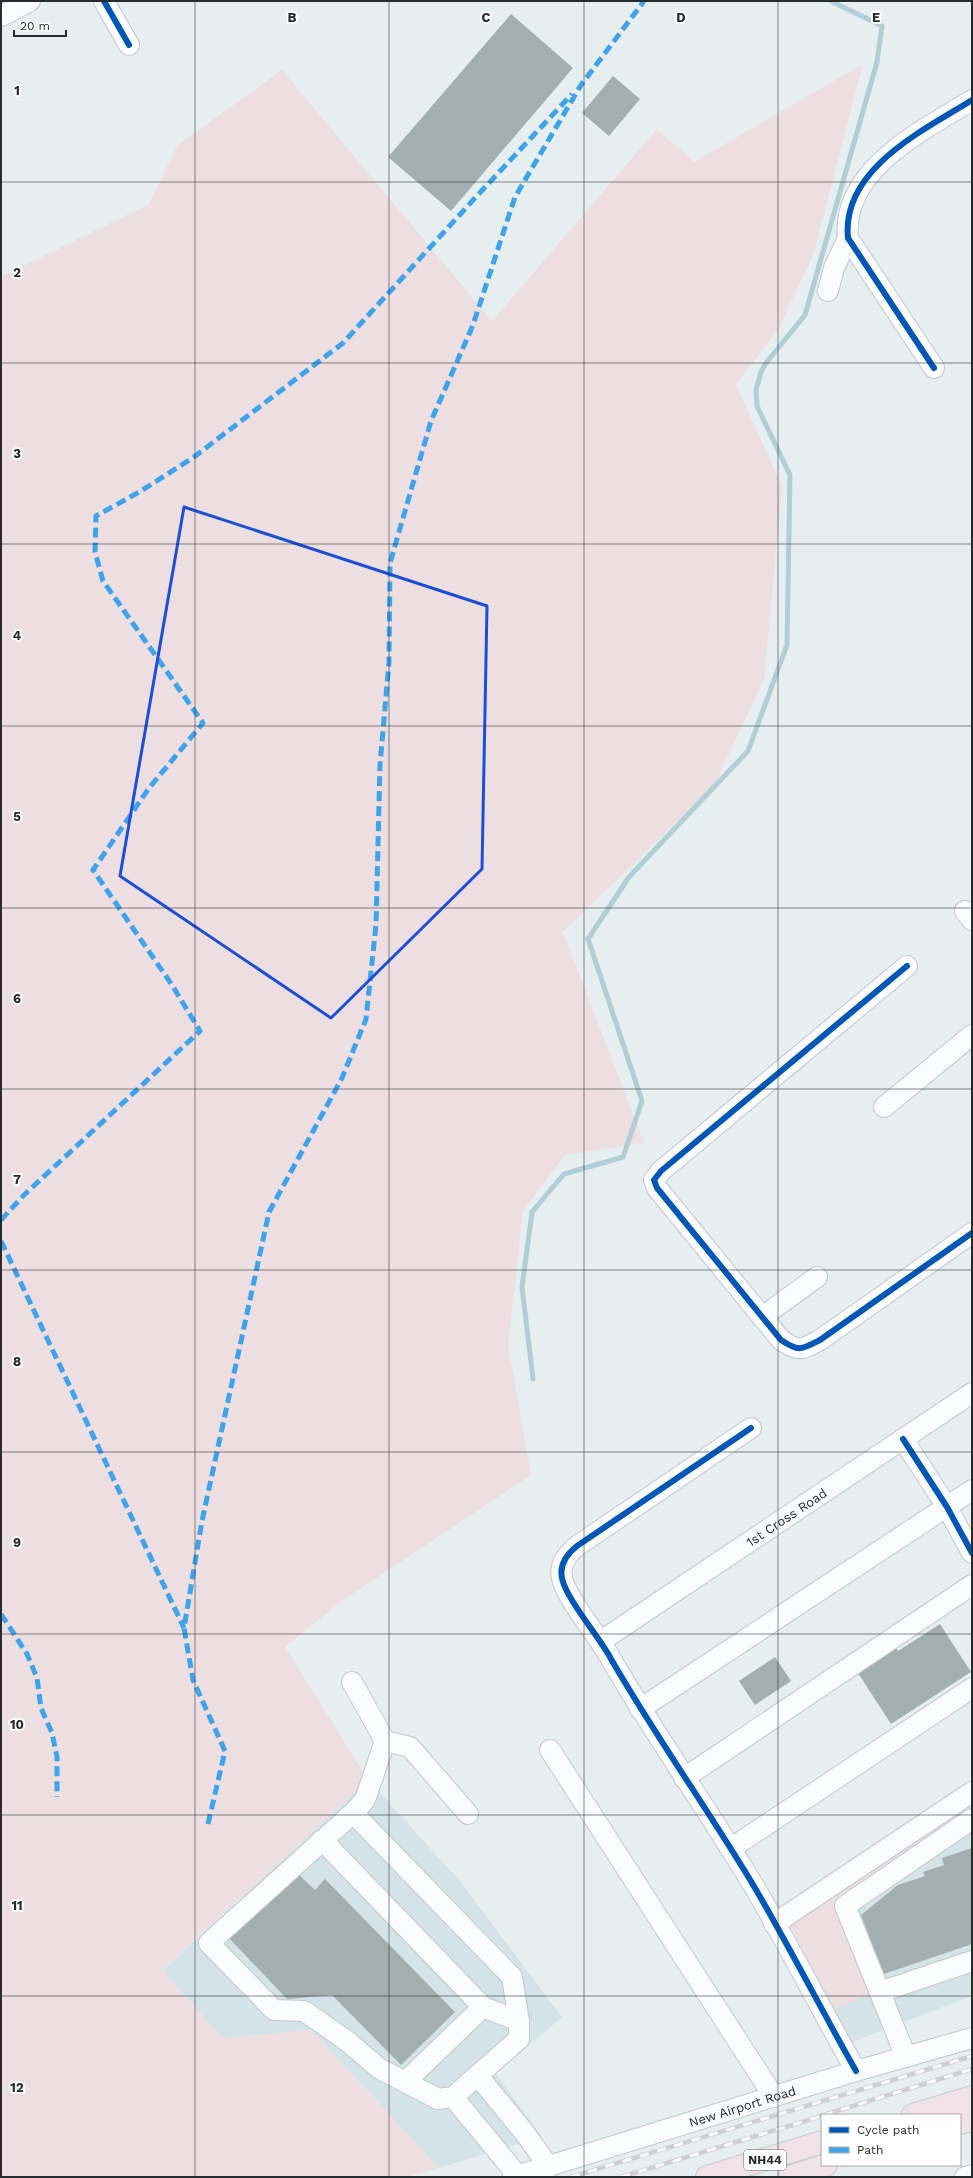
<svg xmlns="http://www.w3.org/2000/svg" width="973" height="2178" viewBox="0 0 973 2178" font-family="'Work Sans',sans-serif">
<rect width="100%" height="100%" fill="#e6eef0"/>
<!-- built -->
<path fill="#d4e3e7" d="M 368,1780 L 460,1881 L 562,2017 L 496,2074 L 542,2137 L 439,2168 L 311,2030 L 223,2038 L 162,1971 Z
M 972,1799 L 972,1996 L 852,2042 L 788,1921 Z"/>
<!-- green -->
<path fill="#eddee1" d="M 863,64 L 813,255 L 778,330 L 736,384 L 782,487 L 764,679 L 714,786 L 563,932 L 644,1143 L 565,1155 L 523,1211 L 508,1346 L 531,1475 L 343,1600 L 285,1647 L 368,1780 L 162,1970 L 223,2038 L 311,2030 L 439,2168 L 407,2177 L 1,2177 L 1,277 L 149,204 L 177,146 L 282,70 L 492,321 L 657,129 L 694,162 Z
M 972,1799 L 972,1808 L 836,1902 L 873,1993 L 835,2009 L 788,1921 Z"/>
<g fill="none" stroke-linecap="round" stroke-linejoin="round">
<!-- stream -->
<path stroke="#b1cdd5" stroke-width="5" d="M 533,1379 L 522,1287 L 532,1212 L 564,1174 L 623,1157 L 642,1101 L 588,939 L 629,877 L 748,751 L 787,645 L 790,475 L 757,406 L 756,390 L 761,372 L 766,363 L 805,315 L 877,62 L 882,26 L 831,1"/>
</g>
<!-- building -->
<path fill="#a3aeb0" d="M 511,14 L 573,68 L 451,211 L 388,157 Z
M 613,76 L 640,99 L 609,136 L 582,113 Z
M 940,1624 L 971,1672 L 891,1724 L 858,1673 L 896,1648 L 898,1651 Z
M 775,1657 L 791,1681 L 755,1705 L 739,1681 Z
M 972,1848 L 972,1944 L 884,1974 L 861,1915 L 898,1885 L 925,1876 L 923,1872 L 944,1865 L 942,1858 Z
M 296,1872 L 315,1890 L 325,1879 L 455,2012 L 401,2065 L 332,1995 L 287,1999 L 229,1938 Z"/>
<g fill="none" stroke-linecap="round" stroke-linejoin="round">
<!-- minor casing -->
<g stroke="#c2c8ca" stroke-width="22">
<g id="minor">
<path d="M 104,1 L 129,45"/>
<path d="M 1,16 L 30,1"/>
<path d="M 828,291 L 834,268 L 848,238"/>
<path d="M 934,368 L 848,238 C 841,169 924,130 972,100"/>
<path d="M 965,911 L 972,920"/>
<path d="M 907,966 L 661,1171 L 654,1180 L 657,1188 L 781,1340 C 799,1352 801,1350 820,1340 L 972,1233"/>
<path d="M 884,1107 L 972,1035"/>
<path d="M 762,1317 L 817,1277"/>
<path d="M 751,1428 L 577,1546 C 567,1554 559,1564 562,1578 C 565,1597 600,1638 611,1659 C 656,1737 709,1811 755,1888 C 790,1948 822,2011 856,2071"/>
<path d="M 903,1439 L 947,1507 L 972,1553"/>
<path id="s1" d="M 601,1641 L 972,1393"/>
<path d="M 352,1682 L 385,1741 L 365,1800 L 353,1813 L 209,1943 L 274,2010 L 304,2011 L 347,2041 L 380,2069 L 438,2099 L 453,2097 L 519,2039 L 519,2021 L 512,1977 L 353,1813"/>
<path d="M 640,1709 L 972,1490"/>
<path d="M 385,1741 L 410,1747 L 468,1814"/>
<path d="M 550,1750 L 774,2097"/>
<path d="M 684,1778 L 972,1585"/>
<path d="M 322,1840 L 483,2007 L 519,2021"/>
<path d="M 730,1849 L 972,1688"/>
<path d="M 774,1924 L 972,1792"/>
<path d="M 880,1992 L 972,1961"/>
<path d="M 906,2057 L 845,1906 L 972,1819"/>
<path d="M 478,2076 L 524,2132 L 549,2167"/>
<path d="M 405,2082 L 483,2007"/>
<path d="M 453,2097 L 518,2176"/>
<path id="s2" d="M 513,2177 L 856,2071 L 972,2038"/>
<path d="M 965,2177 L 972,2175"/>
</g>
</g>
<!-- highway casing -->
<g stroke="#c7cacb" stroke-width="24">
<path id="highway" d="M 913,2115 L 972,2097
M 960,2123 L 972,2120
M 707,2177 L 822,2142
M 790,2177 L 826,2165"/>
</g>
<!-- minor -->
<use href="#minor" stroke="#fbfcfd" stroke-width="20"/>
<!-- highway -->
<use href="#highway" stroke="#efe3e7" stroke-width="22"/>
<!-- rail casing -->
<g stroke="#cdcfd1" stroke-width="4.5">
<path id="rail" d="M 824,2115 L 972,2069
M 571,2177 L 972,2056
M 621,2177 L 822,2116"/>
</g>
<!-- rail -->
<use href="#rail" stroke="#fff" stroke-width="3" stroke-dasharray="9" stroke-linecap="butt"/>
<!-- quiet -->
<path stroke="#3ea3eb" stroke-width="5" stroke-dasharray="10 5" stroke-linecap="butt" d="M 1,1220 L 24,1195 L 200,1031 L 172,985 L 93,870 L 149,788 L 203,723 L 103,581 L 95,552 L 96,516 L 141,491 L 194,457 L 343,343 L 475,198 L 572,94
M 1,1241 L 184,1628
M 1,1614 L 27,1654 L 37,1678 L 41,1708 L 52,1733 L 57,1757 L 57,1797
M 208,1824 L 225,1751 L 193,1680 L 184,1628 L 202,1521 L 269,1212 L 342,1078 L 366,1019 L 376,925 L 380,765 L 389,662 L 390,563 L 431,421 L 473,325 L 515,197 L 581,85 L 644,1"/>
<!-- cycleway casing -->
<g stroke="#fff" stroke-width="8">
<path id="cycleway" d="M 104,1 L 129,45
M 934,368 L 848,238 C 841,169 924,130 972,100
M 907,966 L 661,1171 L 654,1180 L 657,1188 L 781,1340 C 799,1352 801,1350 820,1340 L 972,1233
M 751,1428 L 577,1546 C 567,1554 559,1564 562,1578 C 565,1597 600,1638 611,1659 C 656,1737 709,1811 755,1888 C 790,1948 822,2011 856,2071
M 903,1439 L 947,1507 L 972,1553"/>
</g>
<!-- cycleway -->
<use href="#cycleway" stroke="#0057b8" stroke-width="6"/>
</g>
<!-- marked area -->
<path fill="none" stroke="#1d4ed8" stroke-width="3" stroke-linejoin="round" d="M 184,507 L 487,606 L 482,869 L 331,1018 L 120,876 Z"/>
<!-- grid -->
<path fill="none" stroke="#262b2c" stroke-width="1" stroke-opacity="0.55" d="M 195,1 L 195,2177M 389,1 L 389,2177M 584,1 L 584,2177M 778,1 L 778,2177M 1,182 L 972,182M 1,363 L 972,363M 1,544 L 972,544M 1,726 L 972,726M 1,908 L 972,908M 1,1089 L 972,1089M 1,1270 L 972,1270M 1,1452 L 972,1452M 1,1634 L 972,1634M 1,1815 L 972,1815M 1,1996 L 972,1996"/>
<g text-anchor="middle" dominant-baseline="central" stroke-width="4" stroke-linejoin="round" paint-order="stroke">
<!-- shield labels -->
<rect fill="#fff" stroke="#676b6b" stroke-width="1" x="744" y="2150" width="42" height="20" rx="3"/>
<g font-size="12" font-weight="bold" fill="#262b2c">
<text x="765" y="2160">NH44</text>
</g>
<!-- street labels -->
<g font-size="13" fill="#262b2c" stroke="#fff">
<text stroke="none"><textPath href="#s1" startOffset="223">1st Cross Road</textPath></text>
<text stroke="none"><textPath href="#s2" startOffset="240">New Airport Road</textPath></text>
</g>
</g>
<g font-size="13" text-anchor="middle" font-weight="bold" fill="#262b2c" stroke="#fff" stroke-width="4" stroke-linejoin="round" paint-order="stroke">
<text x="292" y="22">B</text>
<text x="486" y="22">C</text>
<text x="681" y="22">D</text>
<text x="876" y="22">E</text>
<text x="17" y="95">1</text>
<text x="17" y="277">2</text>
<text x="17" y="458">3</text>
<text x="17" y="640">4</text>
<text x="17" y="821">5</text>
<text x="17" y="1003">6</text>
<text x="17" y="1184">7</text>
<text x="17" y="1366">8</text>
<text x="17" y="1547">9</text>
<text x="17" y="1729">10</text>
<text x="17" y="1910">11</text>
<text x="17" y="2092">12</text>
</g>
<!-- border -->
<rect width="973" height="2178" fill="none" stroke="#262b2c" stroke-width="4"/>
<!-- legend -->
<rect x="821" y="2114" width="140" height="52" fill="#ffffff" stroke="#a8aaab"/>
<rect x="829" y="2127" width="20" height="6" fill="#0057b8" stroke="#a8aaab"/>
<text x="857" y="2134" font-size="12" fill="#262b2c">Cycle path</text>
<rect x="829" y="2147" width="20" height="6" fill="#3ea3eb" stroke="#a8aaab"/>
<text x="857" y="2154" font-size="12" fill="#262b2c">Path</text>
<!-- scale -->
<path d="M14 30v6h52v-6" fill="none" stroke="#262b2c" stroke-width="2"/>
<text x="20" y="30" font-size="12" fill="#262b2c" stroke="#ffffff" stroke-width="3" paint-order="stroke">20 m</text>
</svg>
